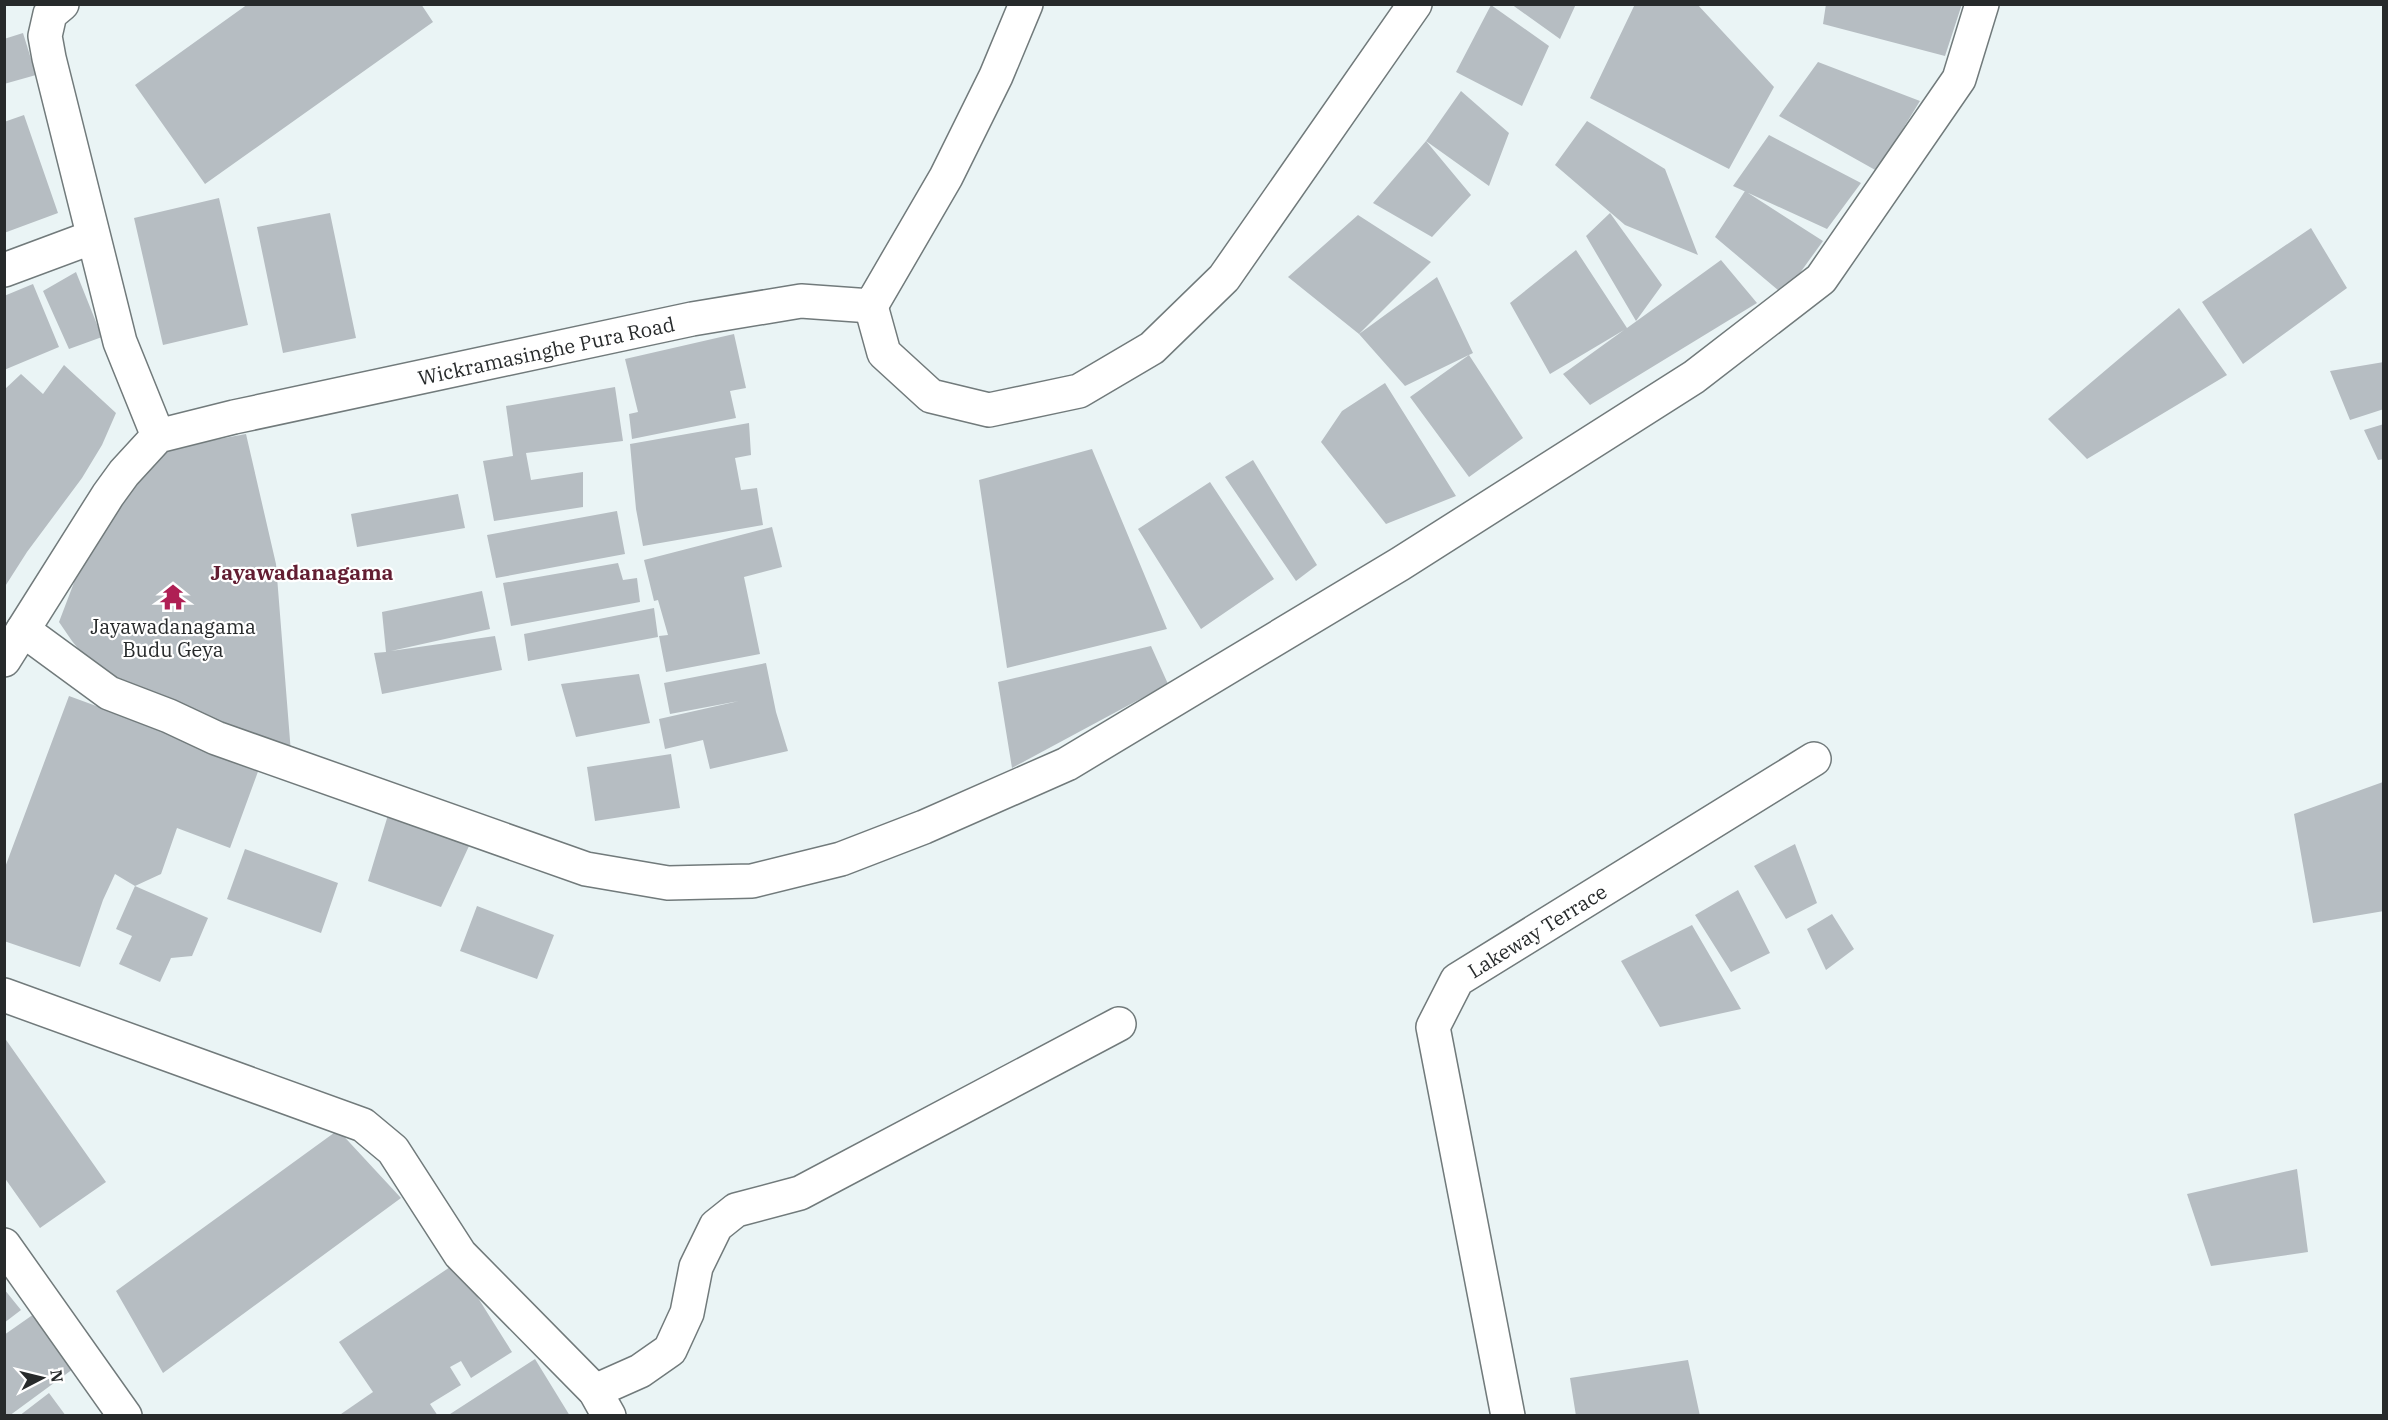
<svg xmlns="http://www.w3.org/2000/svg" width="2388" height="1420" viewBox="0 0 2388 1420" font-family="'IBM Plex Serif',serif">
<rect width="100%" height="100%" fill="#eaf4f5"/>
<!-- building -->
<path fill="#b6bdc2" d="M 248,4 L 421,4 L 433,22 L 205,184 L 135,85 Z
M 1511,4 L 1576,4 L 1560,39 Z
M 1635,4 L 1697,4 L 1774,87 L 1729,169 L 1590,98 Z
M 1826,4 L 1962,4 L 1945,56 L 1823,24 Z
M 1491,5 L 1549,46 L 1522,106 L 1456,72 Z
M 23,33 L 36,75 L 4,84 L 4,39 Z
M 1818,62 L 1920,101 L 1877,171 L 1779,116 Z
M 1461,91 L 1509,133 L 1489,186 L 1426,141 L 1471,195 L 1432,237 L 1373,203 L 1426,141 Z
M 24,115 L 58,213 L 4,233 L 4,122 Z
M 1587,121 L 1665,169 L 1698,255 L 1625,225 L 1555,165 Z
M 1769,135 L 1861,183 L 1827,229 L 1733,186 Z
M 1745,191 L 1823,241 L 1784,295 L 1715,237 Z
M 219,198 L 248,325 L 163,345 L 134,218 Z
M 330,213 L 356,338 L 283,353 L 257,227 Z
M 1610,213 L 1662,285 L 1636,321 L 1586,236 Z
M 1358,215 L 1431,262 L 1359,334 L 1288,277 Z
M 2311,228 L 2347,288 L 2243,364 L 2202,302 Z
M 1576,250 L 1627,328 L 1721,260 L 1757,303 L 1590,405 L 1563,374 L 1624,330 L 1550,374 L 1510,303 Z
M 76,272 L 102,337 L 69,349 L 43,291 Z
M 1437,277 L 1473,353 L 1405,386 L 1359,334 Z
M 33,284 L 59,347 L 4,370 L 4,296 Z
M 2179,308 L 2227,375 L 2087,459 L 2048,419 Z
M 734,334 L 746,388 L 730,391 L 736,418 L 632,439 L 629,414 L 638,412 L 625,359 Z
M 1469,355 L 1523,438 L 1469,477 L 1410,397 Z
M 2384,362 L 2384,409 L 2350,420 L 2330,371 Z
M 64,365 L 116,413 L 102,445 L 82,478 L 27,552 L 4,588 L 4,390 L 21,374 L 43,394 Z
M 1385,383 L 1456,496 L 1386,524 L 1321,442 L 1342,411 Z
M 615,387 L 623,441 L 526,453 L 531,480 L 583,472 L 583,507 L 494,521 L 483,461 L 513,456 L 506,406 Z
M 749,423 L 751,455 L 735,458 L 741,490 L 757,488 L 763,525 L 643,546 L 636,509 L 630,444 Z
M 2384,424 L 2384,459 L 2378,460 L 2364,430 Z
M 246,434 L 276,564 L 291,753 L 125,689 L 93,667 L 72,641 L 59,622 L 78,572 L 137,478 L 166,449 Z
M 1092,449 L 1167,629 L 1007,668 L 979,480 Z
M 1253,460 L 1317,565 L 1296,581 L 1225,477 Z
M 1210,482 L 1274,579 L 1201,629 L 1138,529 Z
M 458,494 L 465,528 L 357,547 L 351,514 Z
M 617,511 L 625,554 L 496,578 L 487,535 Z
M 772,527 L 782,567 L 744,577 L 760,654 L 666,672 L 659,636 L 668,635 L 658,600 L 654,601 L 644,560 Z
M 618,563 L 623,580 L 637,578 L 640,602 L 511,626 L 503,583 Z
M 482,591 L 490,629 L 391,651 L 495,636 L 502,670 L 382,694 L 374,653 L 386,652 L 382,612 Z
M 654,608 L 658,637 L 528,661 L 524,634 Z
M 1151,646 L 1168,684 L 1012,768 L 998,682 Z
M 766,663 L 776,712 L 788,751 L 710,769 L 703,740 L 665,749 L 659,719 L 739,701 L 670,714 L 664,683 Z
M 639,674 L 650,723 L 576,737 L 561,684 Z
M 69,696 L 260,766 L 230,848 L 177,828 L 161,874 L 135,886 L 115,874 L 103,900 L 80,967 L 4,941 L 4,870 Z
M 671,754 L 680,808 L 595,821 L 587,767 Z
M 2383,782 L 2384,911 L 2313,923 L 2294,814 Z
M 388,815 L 469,846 L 441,907 L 368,881 Z
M 1795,844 L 1817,903 L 1786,919 L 1754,866 Z
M 245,849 L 338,883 L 321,933 L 227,899 Z
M 135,886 L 208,918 L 192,956 L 171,958 L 160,982 L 119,964 L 132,936 L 116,929 Z
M 1738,890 L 1770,953 L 1731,972 L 1695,915 Z
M 477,906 L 554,935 L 537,979 L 460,951 Z
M 1832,914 L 1854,949 L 1826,970 L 1807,929 Z
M 1692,925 L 1741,1009 L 1660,1027 L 1621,961 Z
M 4,1037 L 106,1182 L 40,1228 L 4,1177 Z
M 338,1130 L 401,1198 L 163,1373 L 116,1291 Z
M 2297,1169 L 2308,1252 L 2211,1266 L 2187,1194 Z
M 456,1263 L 512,1352 L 471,1378 L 461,1361 L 450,1367 L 461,1385 L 430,1404 L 438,1416 L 342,1416 L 341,1414 L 373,1392 L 339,1342 Z
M 4,1289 L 21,1310 L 4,1323 Z
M 34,1314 L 73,1369 L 9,1416 L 4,1416 L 4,1335 Z
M 535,1359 L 570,1416 L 447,1416 Z
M 1688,1360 L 1700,1416 L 1576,1416 L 1570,1378 Z
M 49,1393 L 66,1416 L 19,1416 Z"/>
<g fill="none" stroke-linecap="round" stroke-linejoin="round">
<!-- minor casing -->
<g stroke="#717a7b" stroke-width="36">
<g id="minor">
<path d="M 62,4 L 50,14 L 45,36 L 49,58 L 120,342 L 158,436"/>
<path d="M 4,270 L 93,237"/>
<path d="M 871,306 L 884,353 L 931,396 L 989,410 L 1079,391 L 1152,348 L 1224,278 L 1415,4"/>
<path d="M 23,630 L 109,693 L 169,716 L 216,738 L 586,869 L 668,883 L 752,881 L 841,859 L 924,827 L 1067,764 L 1400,564 L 1694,377 L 1821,279 L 1959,79 L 1982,4"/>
<path d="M 4,995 L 363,1125 L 393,1150 L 460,1254 L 595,1391 L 609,1416"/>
<path d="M 4,1245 L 125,1416"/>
<path d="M 595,1391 L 640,1371 L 670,1350 L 687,1313 L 696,1267 L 716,1226 L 736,1210 L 800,1193 L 1119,1024"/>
<path id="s1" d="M 1508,1416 L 1433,1027 L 1457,980 L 1814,759"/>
</g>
</g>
<!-- tertiary casing -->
<g stroke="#717a7b" stroke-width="36">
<g id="tertiary">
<path id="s2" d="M 4,660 L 108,495 L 124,473 L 158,436 L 234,417 L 692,319 L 801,301 L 871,306 L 946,177 L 996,76 L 1026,4"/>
</g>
</g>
<!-- minor -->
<use href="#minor" stroke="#fff" stroke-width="33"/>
<!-- tertiary -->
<use href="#tertiary" stroke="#fff" stroke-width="33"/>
</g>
<!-- icons -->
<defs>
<g id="temple-bare" transform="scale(2.07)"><path d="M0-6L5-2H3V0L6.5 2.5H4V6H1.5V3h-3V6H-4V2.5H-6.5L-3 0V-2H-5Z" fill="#af1f54" stroke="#fff" stroke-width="2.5" paint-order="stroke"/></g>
</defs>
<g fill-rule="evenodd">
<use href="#temple-bare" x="173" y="597"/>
</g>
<g text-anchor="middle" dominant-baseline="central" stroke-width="4.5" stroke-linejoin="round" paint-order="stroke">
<!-- street labels -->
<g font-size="20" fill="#272a2b" stroke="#fff">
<text stroke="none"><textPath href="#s2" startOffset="670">Wickramasinghe Pura Road</textPath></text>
<text stroke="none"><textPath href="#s1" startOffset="543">Lakeway Terrace</textPath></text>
</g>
<!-- poi labels -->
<g font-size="20" fill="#272a2b" stroke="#fff">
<text x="173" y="626">Jayawadanagama<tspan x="173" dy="23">Budu Geya</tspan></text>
</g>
<!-- neighbourhood labels -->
<g font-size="21" font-weight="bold" fill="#621d32" stroke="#fff">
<text x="302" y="572">Jayawadanagama</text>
</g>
</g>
<!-- border -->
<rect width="2388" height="1420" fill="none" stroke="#272a2b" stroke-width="12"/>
<!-- north arrow -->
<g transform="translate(42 1378) rotate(83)" stroke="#ffffff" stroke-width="4.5" paint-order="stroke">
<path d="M0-4.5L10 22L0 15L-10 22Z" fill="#272a2b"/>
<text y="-9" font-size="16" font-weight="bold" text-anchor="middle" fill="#272a2b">N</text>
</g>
</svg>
